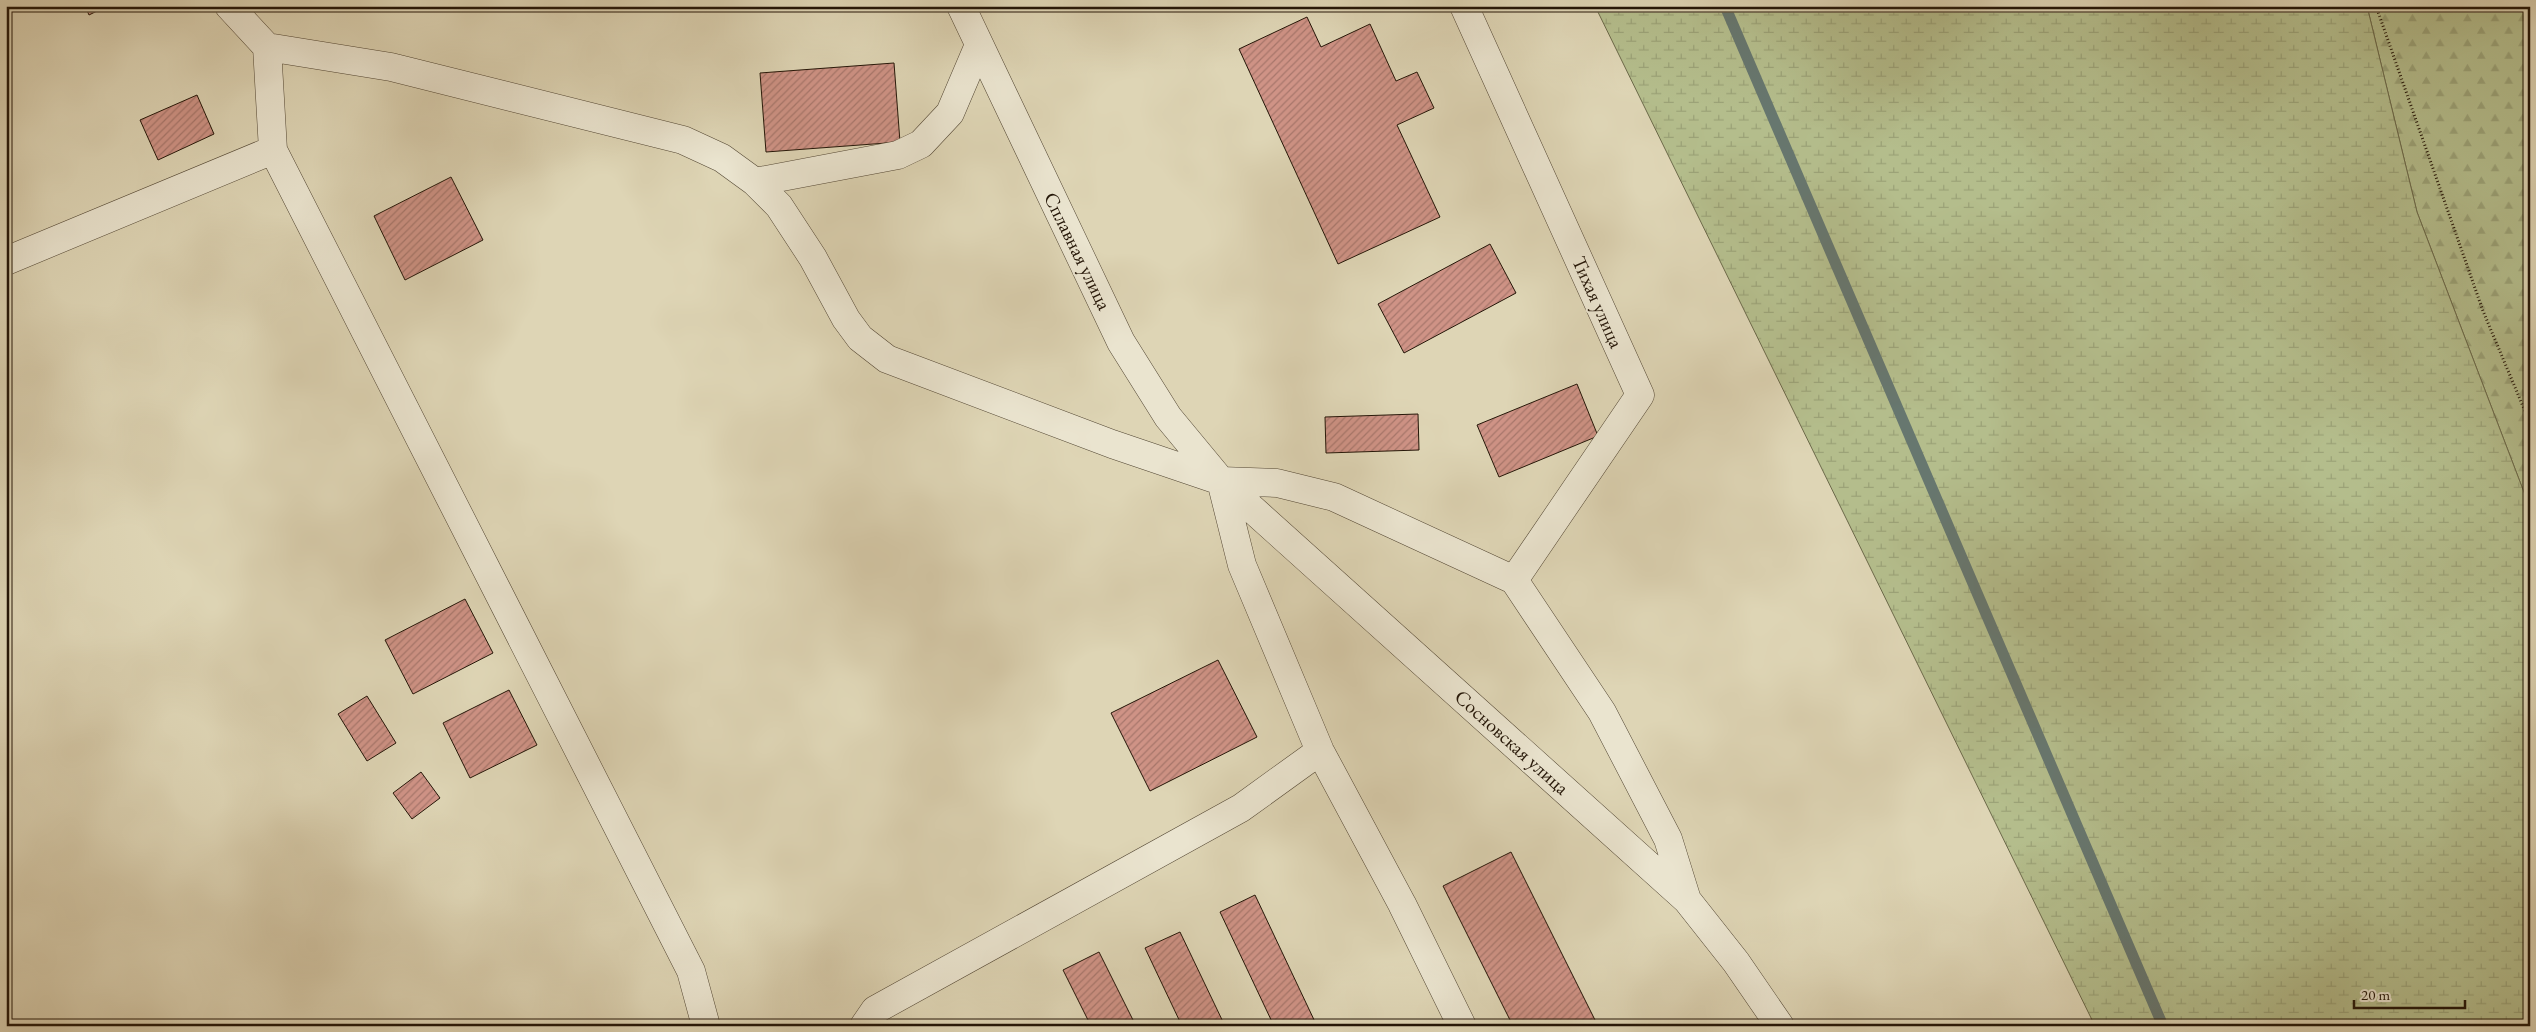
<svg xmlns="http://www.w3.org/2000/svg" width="2536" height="1032" viewBox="0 0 2536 1032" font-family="'EB Garamond',serif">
<defs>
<pattern id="forest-firs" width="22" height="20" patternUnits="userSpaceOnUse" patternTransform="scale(1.25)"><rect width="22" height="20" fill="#b4bd8c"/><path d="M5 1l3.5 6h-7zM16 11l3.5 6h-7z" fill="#9ba277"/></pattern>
<pattern id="wetland-marsh" width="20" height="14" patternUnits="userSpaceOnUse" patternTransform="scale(1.25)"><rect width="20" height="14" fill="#b4bd8c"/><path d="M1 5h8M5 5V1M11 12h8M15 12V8" fill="none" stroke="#9ba277"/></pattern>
<pattern id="building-hatch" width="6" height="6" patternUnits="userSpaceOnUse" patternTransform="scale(1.25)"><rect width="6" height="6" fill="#cf9386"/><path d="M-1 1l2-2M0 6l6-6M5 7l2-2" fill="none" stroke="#a8776c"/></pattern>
</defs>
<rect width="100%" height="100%" fill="#ded5b5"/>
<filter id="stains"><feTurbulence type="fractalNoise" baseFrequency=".004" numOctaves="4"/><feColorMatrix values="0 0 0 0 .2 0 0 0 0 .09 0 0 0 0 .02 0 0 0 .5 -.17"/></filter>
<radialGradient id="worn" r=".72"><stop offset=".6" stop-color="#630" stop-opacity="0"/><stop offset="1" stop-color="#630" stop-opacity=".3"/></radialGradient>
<!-- forest -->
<path fill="url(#forest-firs)" stroke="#6c6a4a" d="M 2367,6 L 2530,6 L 2530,508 L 2417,212 Z"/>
<!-- wetland -->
<path fill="url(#wetland-marsh)" stroke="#6c6a4a" d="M 1595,6 L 2367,6 L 2417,212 L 2530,508 L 2530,1026 L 2095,1026 Z"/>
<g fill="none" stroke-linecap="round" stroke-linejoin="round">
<!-- stream -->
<path stroke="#67776f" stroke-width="11" d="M 1725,6 L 2163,1026"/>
</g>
<!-- building -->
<path fill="url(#building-hatch)" stroke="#241608" d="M 85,6 L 107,6 L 89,15 Z
M 1307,17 L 1321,47 L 1370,24 L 1396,81 L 1417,72 L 1434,108 L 1397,125 L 1440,217 L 1338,264 L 1239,49 Z
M 894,63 L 900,142 L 766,152 L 760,73 Z
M 197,95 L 214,134 L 158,160 L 140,120 Z
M 451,177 L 483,240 L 405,280 L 374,216 Z
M 1490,244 L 1516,293 L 1404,353 L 1378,304 Z
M 1577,384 L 1598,436 L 1499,477 L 1477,425 Z
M 1418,414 L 1419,450 L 1326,453 L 1325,417 Z
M 465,599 L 493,653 L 413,694 L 385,640 Z
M 1218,660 L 1257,737 L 1150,791 L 1111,713 Z
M 509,690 L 537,745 L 470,778 L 443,723 Z
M 367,696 L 396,743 L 367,761 L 338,714 Z
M 421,772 L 440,798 L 412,819 L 393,793 Z
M 1511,852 L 1598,1026 L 1513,1026 L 1443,886 Z
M 1255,895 L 1316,1024 L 1313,1026 L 1274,1026 L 1220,912 Z
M 1180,932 L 1225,1026 L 1182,1026 L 1145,948 Z
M 1099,952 L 1136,1026 L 1091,1026 L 1063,970 Z"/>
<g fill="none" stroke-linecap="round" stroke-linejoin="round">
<!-- minor casing -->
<g stroke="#524633" stroke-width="29">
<path id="minor" d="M 229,6 L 267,47
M 961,6 L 1121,342 L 1168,417 L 1221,481 L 1687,900 L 1736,962 L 1780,1026
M 1464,6 L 1640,395 L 1514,580
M 267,47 L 391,67 L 683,140 L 722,158 L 755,182 L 779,206 L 813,258 L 846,319 L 860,338 L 887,359 L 1112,444 L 1221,481 L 1277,483 L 1334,497 L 1514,580 L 1602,712 L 1668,839 L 1687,900
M 267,47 L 273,150 L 691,971 L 706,1026
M 755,182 L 898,155 L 921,144 L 950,113 L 979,45
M 6,261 L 273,150
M 1221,481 L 1242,565 L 1320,751 L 1402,904 L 1462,1026
M 864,1026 L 875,1010 L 1241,808 L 1320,751"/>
</g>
<!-- path -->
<path stroke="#241608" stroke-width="3" stroke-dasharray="1 2.5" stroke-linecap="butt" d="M 2376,6 L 2483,311 L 2530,423"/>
<!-- minor -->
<use href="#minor" stroke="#eae4cf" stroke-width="28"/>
</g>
<g text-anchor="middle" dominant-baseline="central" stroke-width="4" stroke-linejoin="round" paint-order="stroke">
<!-- street labels -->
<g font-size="20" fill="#241608" stroke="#eae4cf">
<text transform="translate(1078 251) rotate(64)">Сплавная улица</text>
<text transform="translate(1598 302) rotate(66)">Тихая улица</text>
<text transform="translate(1512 742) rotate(42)">Сосновская улица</text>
</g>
</g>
<!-- margin -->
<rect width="2536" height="1032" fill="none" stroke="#ded5b5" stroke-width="25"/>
<rect x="8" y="8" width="2521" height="1017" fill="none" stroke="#241608" stroke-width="2.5"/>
<rect x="12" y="12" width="2511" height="1007" fill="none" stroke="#241608"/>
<!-- scale -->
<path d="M2354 1000v8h111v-8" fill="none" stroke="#241608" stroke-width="2.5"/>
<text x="2361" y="1000" font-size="15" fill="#241608" stroke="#eae4cf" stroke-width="4" paint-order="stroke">20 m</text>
<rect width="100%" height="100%" filter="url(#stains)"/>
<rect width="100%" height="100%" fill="url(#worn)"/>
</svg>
